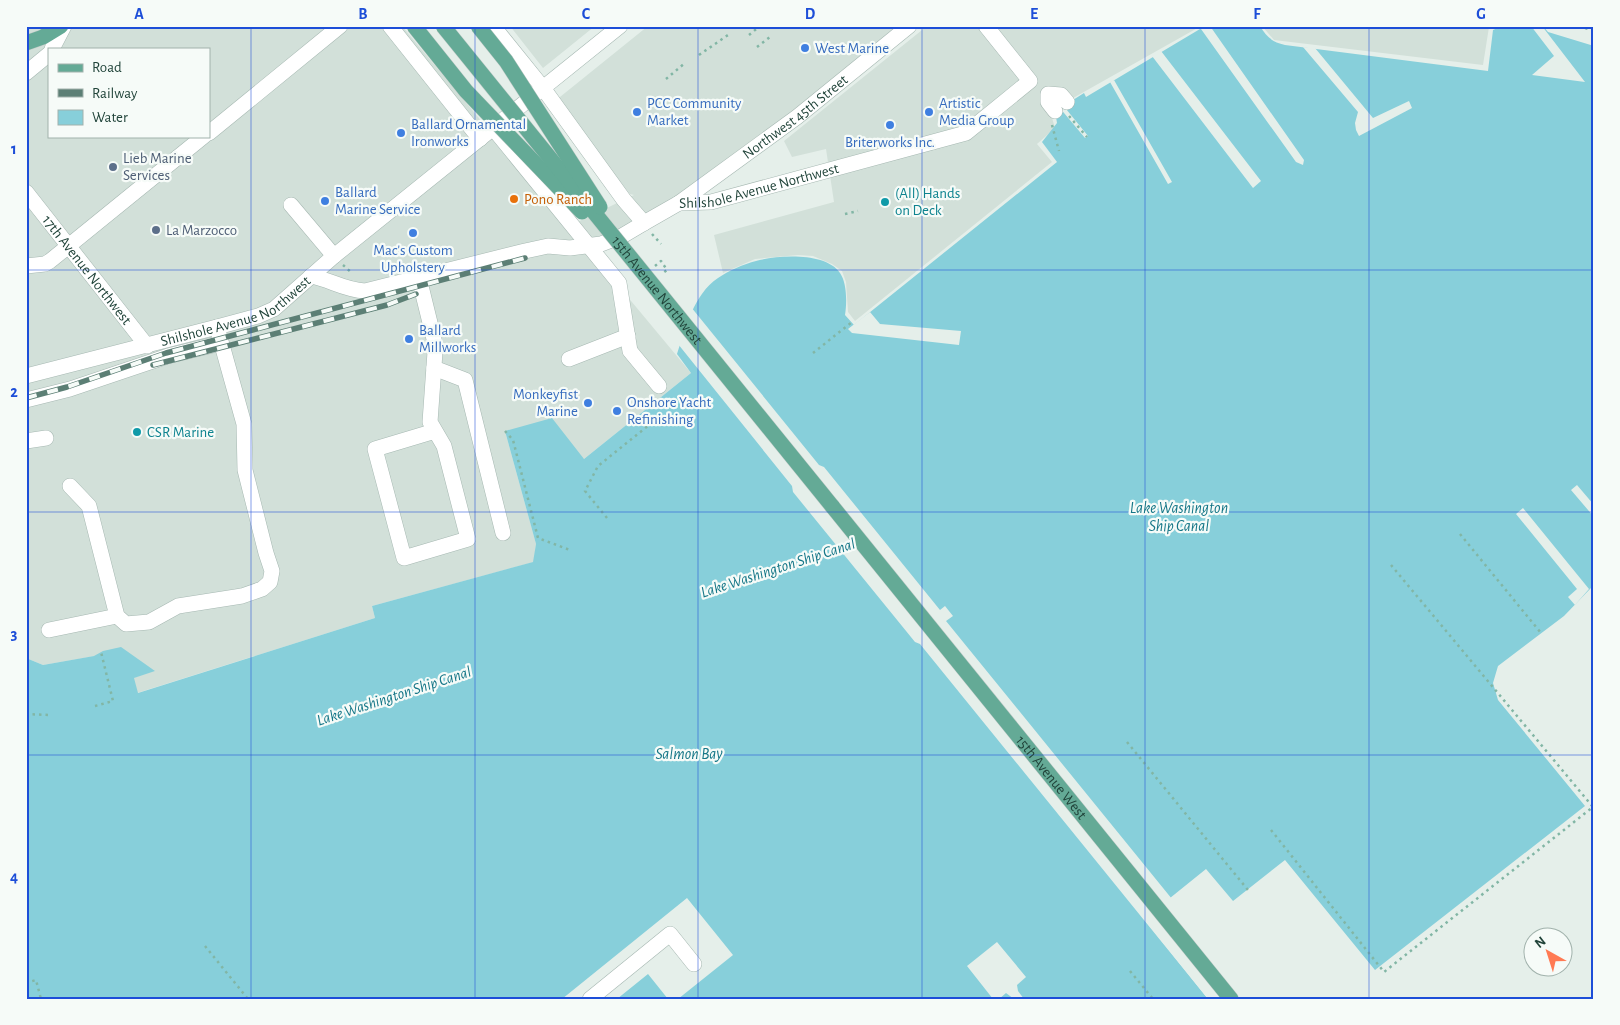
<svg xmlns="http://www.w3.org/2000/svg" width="1620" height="1025" viewBox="0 0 1620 1025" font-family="'Alegreya Sans',sans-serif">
<rect width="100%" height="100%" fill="#e5efea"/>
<!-- built -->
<path fill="#d2e0d9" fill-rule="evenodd" d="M 26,26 L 402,26 L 569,226 L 634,195 L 630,194 L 555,101 L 648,26 L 904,26 L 802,109 L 665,205 L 587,248 L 691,373 L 584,459 L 505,431 L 536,544 L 534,562 L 372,606 L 375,618 L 137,693 L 133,678 L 154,670 L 95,656 L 43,665 L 26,658 ZM 49,49 L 209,49 L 209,136 L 49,136 Z
M 510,26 L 595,26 L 543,68 Z
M 927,26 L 1201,26 L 1050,111 L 1055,128 L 1037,144 L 1052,162 L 855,321 L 848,312 L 846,282 L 842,271 L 832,264 L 813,256 L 798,255 L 755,259 L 723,273 L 714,235 L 834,202 L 826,149 L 792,157 L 784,141 Z
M 1262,26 L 1491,26 L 1489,27 L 1483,65 L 1274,40 Z"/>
<!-- water -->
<path fill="#87cfda" d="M 1205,26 L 1260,26 C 1267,38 1273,42 1285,45 L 1488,71 L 1493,30 L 1502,26 L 1543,26 L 1548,32 L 1594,46 L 1594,587 L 1591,588 L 1564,616 L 1498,666 L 1493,683 L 1498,700 L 1585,806 L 1375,970 L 1285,860 L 1233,901 L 1206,869 L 1144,919 L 1208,999 L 26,999 L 26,658 L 43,665 L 94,656 L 103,651 L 121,647 L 155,671 L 134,678 L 138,693 L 375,618 L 372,606 L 533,562 L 536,544 L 505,431 L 552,418 L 584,459 L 691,373 L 677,354 C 686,328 693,295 718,278 C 728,271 744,264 756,261 C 778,255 826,252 840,273 C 847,283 847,303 845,315 L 854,325 L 1057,162 L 1042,142 L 1057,123 L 1056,117 L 1073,100 L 1084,93 L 1086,97 Z"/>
<!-- pier -->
<path fill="#e5efea" d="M 1205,26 L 1210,26 L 1304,160 L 1303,165 L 1296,162 L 1201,29 Z
M 1531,26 L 1542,26 L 1585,82 L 1532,75 L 1554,56 Z
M 1303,47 L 1315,48 L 1373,118 L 1409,101 L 1412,108 L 1359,136 L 1356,130 L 1355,123 L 1358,112 Z
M 1161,51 L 1261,181 L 1253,188 L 1152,56 Z
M 1114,80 L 1172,182 L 1168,184 L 1110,82 Z
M 1062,104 L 1088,136 L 1085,138 L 1059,107 Z
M 691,307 L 819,465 L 824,467 L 940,610 L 945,606 L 953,616 L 946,621 L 1172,899 L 1147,919 L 1211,999 L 1208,999 L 920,644 L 915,642 L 793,492 L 792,486 L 678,344 Z
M 870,312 L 880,324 L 961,331 L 959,345 L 852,333 L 848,329 Z
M 1577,485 L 1594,505 L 1594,517 L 1571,490 Z
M 1523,508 L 1589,589 L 1575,605 L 1568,597 L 1577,589 L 1516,514 Z
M 687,898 L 733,955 L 678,999 L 668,999 L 648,974 L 617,999 L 562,999 Z
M 997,942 L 1026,977 L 1017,985 L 1018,991 L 1024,999 L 1014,999 L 1006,993 L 999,999 L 993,999 L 967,966 Z"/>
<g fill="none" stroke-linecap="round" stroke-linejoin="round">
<!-- minor casing -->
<g stroke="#a6b8b2" stroke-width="16">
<g id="minor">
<path d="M 390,26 L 480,139"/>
<path d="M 493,26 L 543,88 L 624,200 L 644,223"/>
<path d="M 52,49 L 64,26"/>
<path d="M 26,73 L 49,54"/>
<path d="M 1055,111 L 1048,102 L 1048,94 L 1061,95 L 1067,102"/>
<path d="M 493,128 L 619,283 L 630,351 L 659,386"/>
<path d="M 209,133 L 340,26"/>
<path id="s1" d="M 26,192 L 147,346"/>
<path id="s2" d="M 679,203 L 711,202 L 966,133 L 1030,81 L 986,26"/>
<path d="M 291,205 L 334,256"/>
<path d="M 26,266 L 45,264 L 50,261 L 204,136"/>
<path id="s3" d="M 311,276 C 331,280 344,290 365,291 L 525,251 L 548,246 L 570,248 L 601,244 L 622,236 L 644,223 L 679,203 L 797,117 L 909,26"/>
<path d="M 419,278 L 434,339 L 435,352 L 430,422 L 444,446 L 468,539 L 404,558 L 375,449 L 435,431"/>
<path d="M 569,359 L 628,336"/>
<path d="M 434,368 L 465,380 L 503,533"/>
<path id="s4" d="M 26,376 L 217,327 L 258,316 L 274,309 L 334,256 L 620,26"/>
<path d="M 26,400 L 70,389 L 168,356 L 221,343"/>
<path d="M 26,441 L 46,438"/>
<path d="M 70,486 L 89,506 L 117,616 L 126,624 L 149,622 L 178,606 L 242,596 L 262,589 L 270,582 L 272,571 L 266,553 L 245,470 L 244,424 L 217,327"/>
<path d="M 49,630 L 117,616"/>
<path d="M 590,999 L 670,934 L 694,964"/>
</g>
</g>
<!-- major casing -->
<g stroke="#c1cbc8" stroke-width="16">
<g id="major">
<path d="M 26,43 L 43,37 L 61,26"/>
<path id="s5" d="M 832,506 L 1231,999"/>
</g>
</g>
<!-- path -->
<path stroke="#82b6a5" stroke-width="2.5" stroke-dasharray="2.5 4" stroke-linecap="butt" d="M 1579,26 L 1588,29 L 1591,26
M 740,27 L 741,26
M 749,35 L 760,26
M 757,47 L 770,37
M 699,55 L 728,35
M 666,79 L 685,63
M 1069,116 L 1087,137
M 1052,125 L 1059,151
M 845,214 L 858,211
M 652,234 L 661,244
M 343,265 L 352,273
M 655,266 L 661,261 L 667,270 L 663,273
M 813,353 L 852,322
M 505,431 L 513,440 L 538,538 L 570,550
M 607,518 L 585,491 L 598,466 L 654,421 L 645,410
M 1460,534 L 1541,633
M 26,664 L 28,659
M 95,706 L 113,701 L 101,652
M 26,714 L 49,715
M 1127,742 L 1248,890
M 1271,830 L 1384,972 L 1593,807 L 1391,565
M 205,946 L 248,999
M 1130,971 L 1153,999
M 26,983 L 36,980 L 41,999"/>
<!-- minor -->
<use href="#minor" stroke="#fff" stroke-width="15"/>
<!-- major -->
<use href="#major" stroke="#64aa96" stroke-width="15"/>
<!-- rail casing -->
<g stroke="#5c7f75" stroke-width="5.5">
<path id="rail" d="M 153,365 L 387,305 L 416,294
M 26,398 L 67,387 L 166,353 L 525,258"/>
</g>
<!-- rail -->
<use href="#rail" stroke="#f6fbf8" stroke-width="4" stroke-dasharray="11" stroke-linecap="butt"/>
<!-- major-bridge casing -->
<g stroke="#c1cbc8" stroke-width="16" stroke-linecap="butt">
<g id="major-bridge">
<path d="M 414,26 L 466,91 L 582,212"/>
<path id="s6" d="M 443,26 L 832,506"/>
<path d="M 478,26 L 506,61 L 600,207"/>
</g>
</g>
<!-- major-bridge -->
<use href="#major-bridge" stroke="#64aa96" stroke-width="15"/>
</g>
<!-- grid -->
<path fill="none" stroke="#1d4ed8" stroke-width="1" stroke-opacity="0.55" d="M 251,26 L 251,999M 475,26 L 475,999M 698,26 L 698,999M 922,26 L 922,999M 1145,26 L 1145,999M 1369,26 L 1369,999M 26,270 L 1594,270M 26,512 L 1594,512M 26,755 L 1594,755"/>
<!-- markers -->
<g fill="#3f7fe0" stroke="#f6fbf8" stroke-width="2">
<circle cx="805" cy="48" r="5"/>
<circle cx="637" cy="112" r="5"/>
<circle cx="929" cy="112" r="5"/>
<circle cx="890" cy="125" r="5"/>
<circle cx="401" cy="133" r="5"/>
<circle cx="325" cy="201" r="5"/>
<circle cx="413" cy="233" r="5"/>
<circle cx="409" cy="339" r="5"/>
<circle cx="588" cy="403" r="5"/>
<circle cx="617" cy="411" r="5"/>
</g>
<g fill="#5c6f8a" stroke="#f6fbf8" stroke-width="2">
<circle cx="113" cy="167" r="5"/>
<circle cx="156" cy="230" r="5"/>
</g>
<circle fill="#e8710a" stroke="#f6fbf8" stroke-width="2" cx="514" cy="199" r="5"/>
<g fill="#0f9aa8" stroke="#f6fbf8" stroke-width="2">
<circle cx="885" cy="202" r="5"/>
<circle cx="137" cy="432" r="5"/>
</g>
<g text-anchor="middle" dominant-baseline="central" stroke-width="4.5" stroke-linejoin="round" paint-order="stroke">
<!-- shop labels -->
<g font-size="15" fill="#366cbe" stroke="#f6fbf8" text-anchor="start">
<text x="815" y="48">West Marine</text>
<text x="647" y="103">PCC Community<tspan x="647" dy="17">Market</tspan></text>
<text x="939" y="103">Artistic<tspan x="939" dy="17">Media Group</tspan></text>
<text x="411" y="124">Ballard Ornamental<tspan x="411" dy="17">Ironworks</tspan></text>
<text x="890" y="142" text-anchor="middle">Briterworks Inc.</text>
<text x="335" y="192">Ballard<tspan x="335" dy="17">Marine Service</tspan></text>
<text x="413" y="250" text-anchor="middle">Mac's Custom<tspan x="413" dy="17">Upholstery</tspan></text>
<text x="419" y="330">Ballard<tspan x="419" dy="17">Millworks</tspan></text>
<text x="578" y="394" text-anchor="end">Monkeyfist<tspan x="578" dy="17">Marine</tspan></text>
<text x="627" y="402">Onshore Yacht<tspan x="627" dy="17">Refinishing</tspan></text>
</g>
<!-- street labels -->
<g font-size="15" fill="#21443a" stroke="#f6fbf8">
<text stroke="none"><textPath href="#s3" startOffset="531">Northwest 45th Street</textPath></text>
<text stroke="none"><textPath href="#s2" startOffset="82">Shilshole Avenue Northwest</textPath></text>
<text stroke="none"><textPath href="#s1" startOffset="99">17th Avenue Northwest</textPath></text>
<text stroke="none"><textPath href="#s6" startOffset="340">15th Avenue Northwest</textPath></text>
<text stroke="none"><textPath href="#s4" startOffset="221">Shilshole Avenue Northwest</textPath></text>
<text stroke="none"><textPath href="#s5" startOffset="349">15th Avenue West</textPath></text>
</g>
<!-- service labels -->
<g font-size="15" fill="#4e5e75" stroke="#f6fbf8" text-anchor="start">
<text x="123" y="158">Lieb Marine<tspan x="123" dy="17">Services</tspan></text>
<text x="166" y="230">La Marzocco</text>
</g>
<!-- culture labels -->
<g font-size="15" fill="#0d838f" stroke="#f6fbf8" text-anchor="start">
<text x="895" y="193">(All) Hands<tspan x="895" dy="17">on Deck</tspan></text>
<text x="147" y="432">CSR Marine</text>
</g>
<!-- food labels -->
<g font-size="15" fill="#c56008" stroke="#f6fbf8" text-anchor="start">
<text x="524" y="199">Pono Ranch</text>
</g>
<!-- water labels -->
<g font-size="16" font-style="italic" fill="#147687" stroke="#f6fbf8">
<text x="1179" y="508">Lake Washington<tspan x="1179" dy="18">Ship Canal</tspan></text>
<text transform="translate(778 568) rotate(-18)">Lake Washington Ship Canal</text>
<text transform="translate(394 696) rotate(-18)">Lake Washington Ship Canal</text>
<text x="689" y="754">Salmon Bay</text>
</g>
</g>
<!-- border -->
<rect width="1620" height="1025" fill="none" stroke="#f6fbf8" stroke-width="55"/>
<!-- legend -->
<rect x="48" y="48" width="162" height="90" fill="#f6fbf8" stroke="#a1b2ac"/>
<rect x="58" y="64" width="25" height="8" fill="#64aa96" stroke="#a1b2ac"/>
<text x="92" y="72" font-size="15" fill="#21443a">Road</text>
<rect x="58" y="89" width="25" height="8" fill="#5c7f75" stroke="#a1b2ac"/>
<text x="92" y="98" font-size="15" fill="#21443a">Railway</text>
<rect x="58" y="110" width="25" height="15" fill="#87cfda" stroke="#a1b2ac"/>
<text x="92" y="122" font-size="15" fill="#21443a">Water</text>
<!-- north arrow -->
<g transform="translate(1548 952) rotate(321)"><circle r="24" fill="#f6fbf8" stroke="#a1b2ac"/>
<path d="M0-4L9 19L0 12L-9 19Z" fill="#ff7a53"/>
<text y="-8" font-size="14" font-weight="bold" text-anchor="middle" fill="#21443a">N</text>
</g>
<rect x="28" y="28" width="1564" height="970" fill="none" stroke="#1d4ed8" stroke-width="2"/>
<g font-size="16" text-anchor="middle" font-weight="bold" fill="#1d4ed8">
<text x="139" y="19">A</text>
<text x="363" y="19">B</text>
<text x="586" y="19">C</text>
<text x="810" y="19">D</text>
<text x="1034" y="19">E</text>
<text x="1257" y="19">F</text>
<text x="1481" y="19">G</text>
<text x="14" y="154">1</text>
<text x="14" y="397">2</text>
<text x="14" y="639">3</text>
<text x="14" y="882">4</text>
</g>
</svg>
